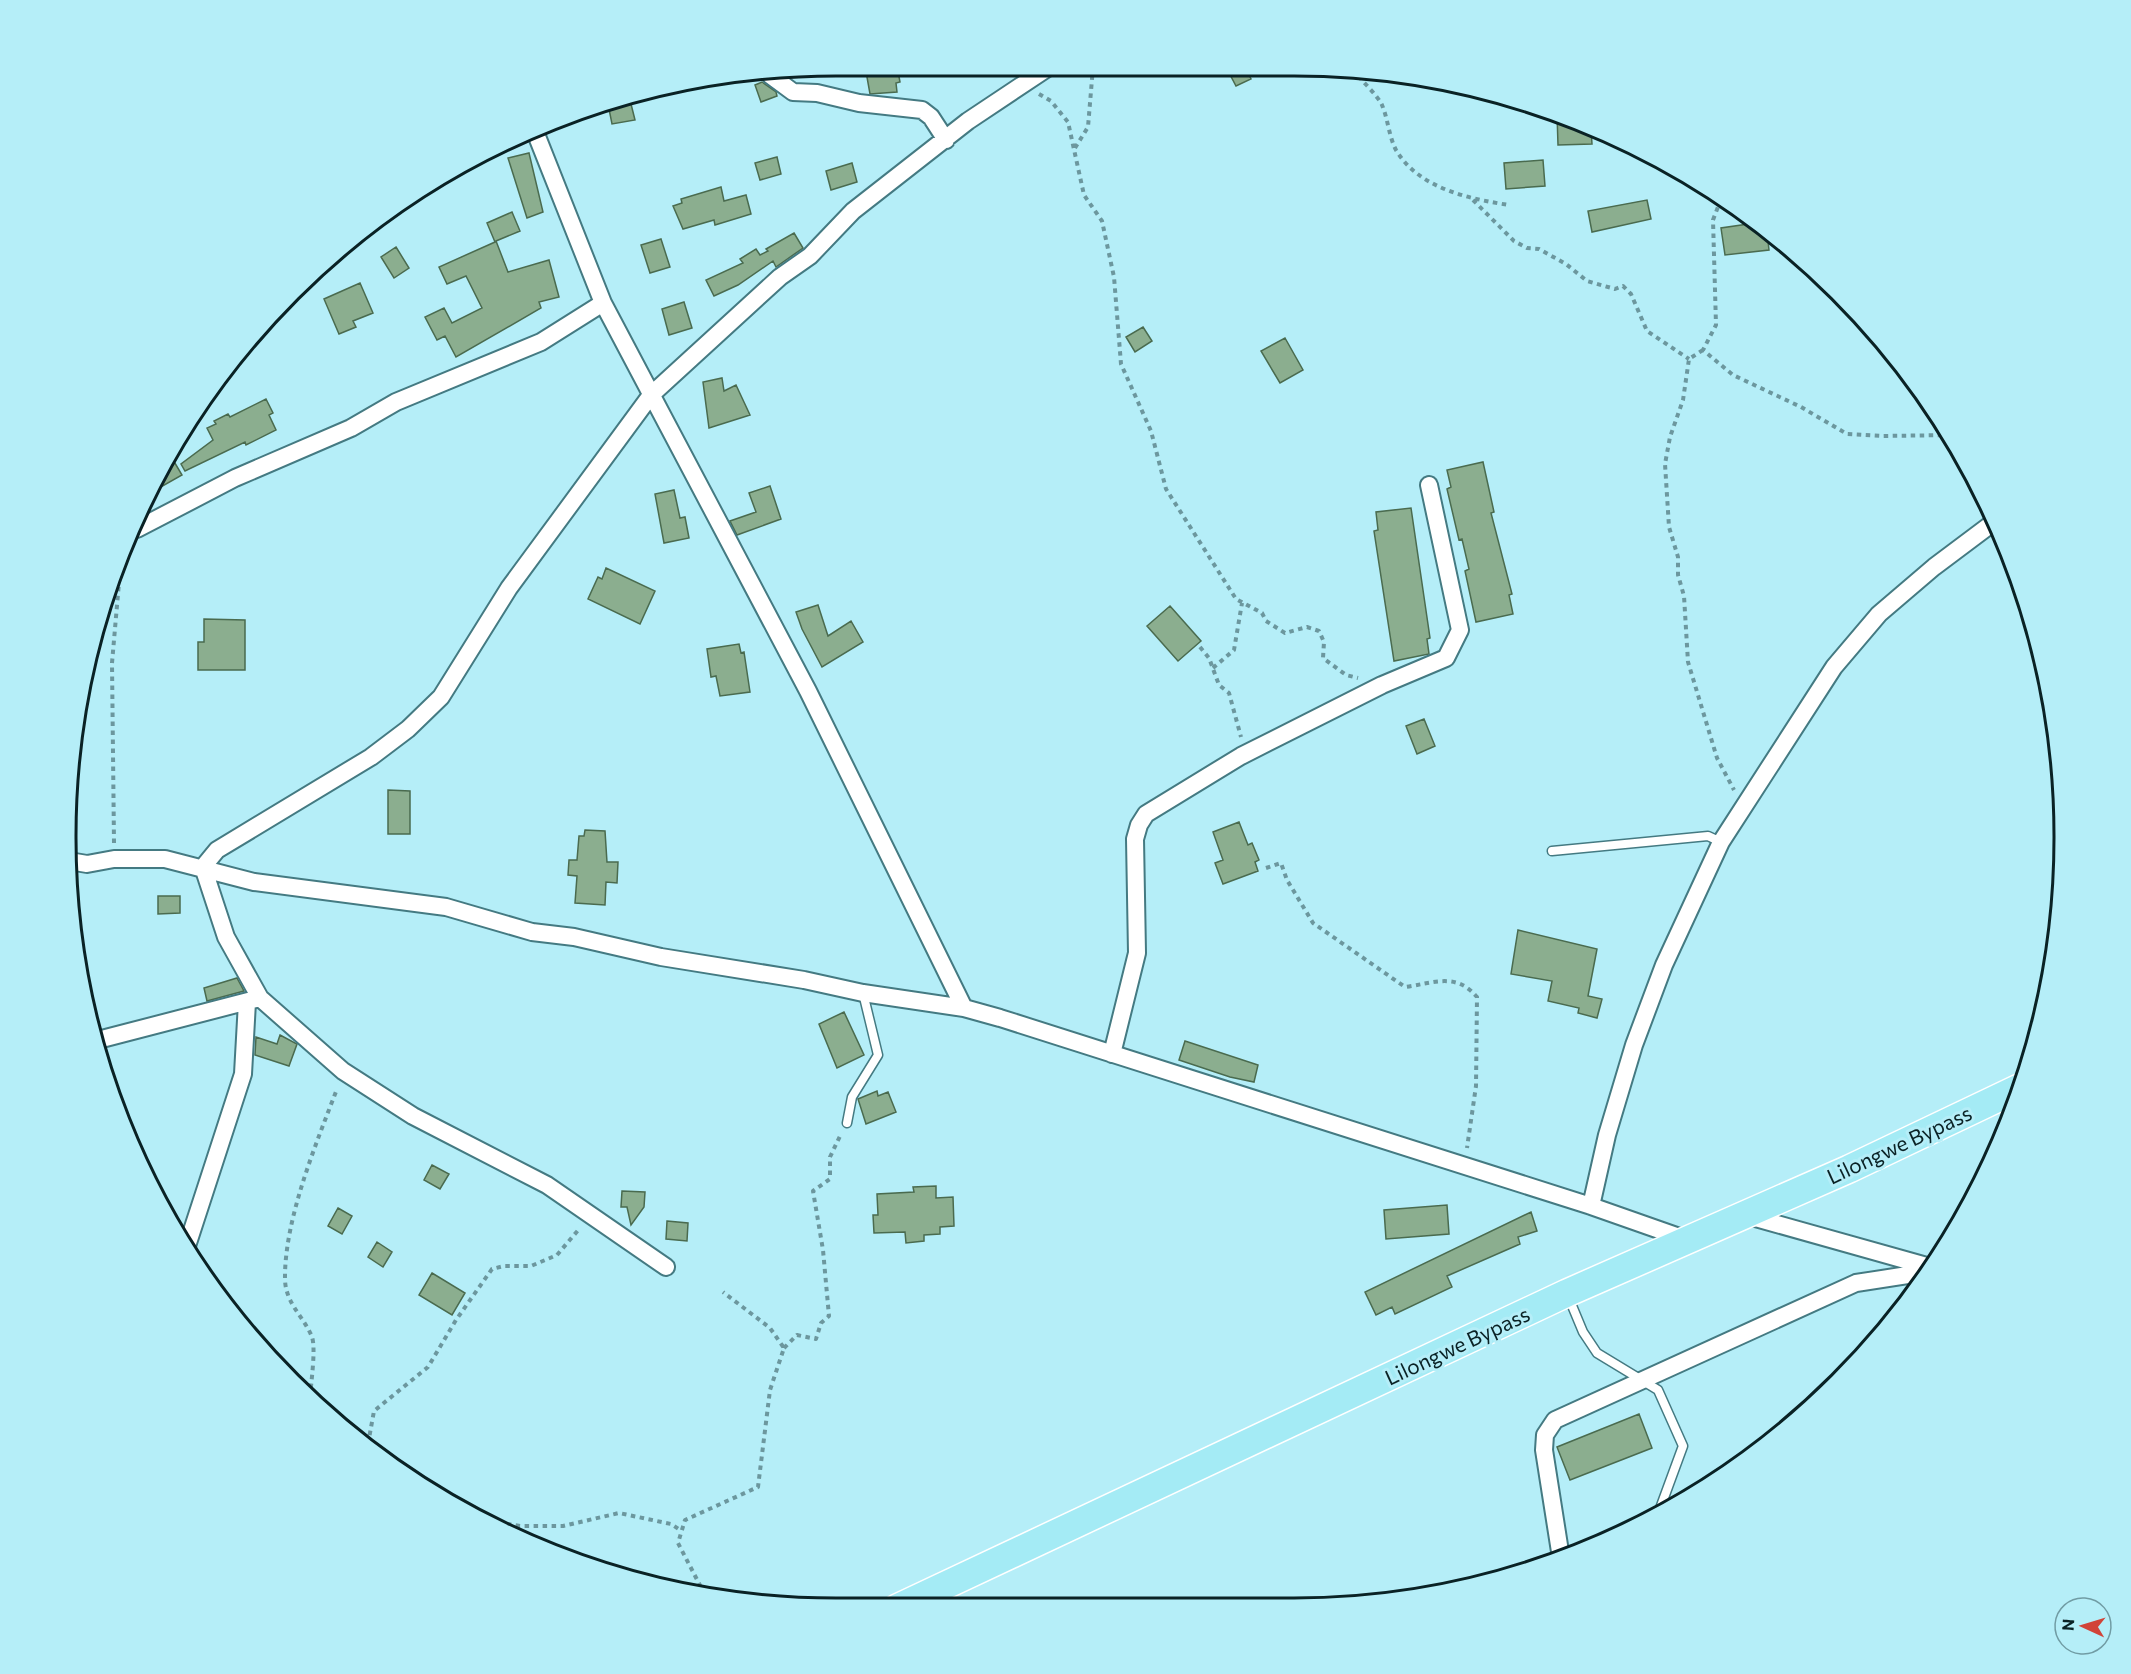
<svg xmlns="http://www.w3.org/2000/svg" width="2131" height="1674" viewBox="0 0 2131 1674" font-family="Commissioner,sans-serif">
<rect width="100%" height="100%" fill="#b5eef8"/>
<!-- building -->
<path fill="#8bae8f" stroke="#4a6b4f" stroke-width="1.5" d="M 865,66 L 897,66 L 900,82 L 896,83 L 897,92 L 870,94 Z
M 1226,67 L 1245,67 L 1251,79 L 1236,86 Z
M 762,82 L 776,92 L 777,96 L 761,102 L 755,85 Z
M 631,104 L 635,120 L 612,124 L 609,109 Z
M 1557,114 L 1591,129 L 1592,144 L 1558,145 Z
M 529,153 L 543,212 L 527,218 L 508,158 Z
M 777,157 L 781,174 L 760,180 L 755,163 Z
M 1543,160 L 1545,186 L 1506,189 L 1504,163 Z
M 852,163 L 857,182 L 831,190 L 826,171 Z
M 721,187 L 724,201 L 746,195 L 751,214 L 715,225 L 714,220 L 683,229 L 673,206 L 682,203 L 681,199 Z
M 1647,200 L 1651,219 L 1592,232 L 1588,211 Z
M 512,212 L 520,231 L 496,241 L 508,272 L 549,260 L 559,297 L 539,302 L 541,308 L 456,357 L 445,336 L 437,340 L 425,317 L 444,308 L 452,323 L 482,308 L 466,276 L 447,284 L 439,267 L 495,242 L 487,223 Z
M 1755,223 L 1767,232 L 1769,250 L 1725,255 L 1721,228 Z
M 794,233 L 803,248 L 776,267 L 773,261 L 738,285 L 714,296 L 706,280 L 743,263 L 740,259 L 756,249 L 760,255 L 768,251 L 766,249 Z
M 661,239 L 670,267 L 650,273 L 641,245 Z
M 396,247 L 409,268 L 394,278 L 381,257 Z
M 360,283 L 373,313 L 353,321 L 356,327 L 339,334 L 324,299 Z
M 684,302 L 692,328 L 669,335 L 662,309 Z
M 1143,327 L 1152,341 L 1135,352 L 1126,337 Z
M 1285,338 L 1303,370 L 1280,383 L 1261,351 Z
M 722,378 L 724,391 L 736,385 L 750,415 L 709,428 L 703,382 Z
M 266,399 L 273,413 L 269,415 L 276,430 L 246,445 L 245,442 L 185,471 L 181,464 L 213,440 L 207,428 L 216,424 L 214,421 L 228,414 L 230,417 Z
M 169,453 L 182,475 L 152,492 L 163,467 Z
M 1483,462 L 1494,512 L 1491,513 L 1512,594 L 1509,595 L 1513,614 L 1476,622 L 1465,571 L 1469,569 L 1462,539 L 1459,540 L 1447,489 L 1451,487 L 1447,470 Z
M 770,486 L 781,519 L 737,535 L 730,521 L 756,512 L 749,493 Z
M 674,490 L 680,518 L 685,517 L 689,538 L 664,543 L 655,494 Z
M 1411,508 L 1430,638 L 1427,639 L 1429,654 L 1394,661 L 1374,531 L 1378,530 L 1376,512 Z
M 606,568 L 655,591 L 640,624 L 588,599 L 598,577 L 602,579 Z
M 818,605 L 828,636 L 851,621 L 863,642 L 822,667 L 802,629 L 796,612 Z
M 1170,606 L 1201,641 L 1178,661 L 1147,626 Z
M 204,619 L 245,620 L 245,670 L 198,670 L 198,642 L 204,642 Z
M 739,644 L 741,653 L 744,652 L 750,692 L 720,696 L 716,676 L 711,677 L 707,649 Z
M 1424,719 L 1435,746 L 1417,754 L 1406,726 Z
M 388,790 L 410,791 L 410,834 L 388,834 Z
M 1239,822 L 1248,845 L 1252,843 L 1259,860 L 1255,862 L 1258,871 L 1223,884 L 1215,863 L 1223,860 L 1213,832 Z
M 585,830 L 605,831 L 607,862 L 618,862 L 617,883 L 606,882 L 605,905 L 575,903 L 577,876 L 568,875 L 569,860 L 577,860 L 579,836 L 584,836 Z
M 158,896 L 180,896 L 180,913 L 158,914 Z
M 1518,930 L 1597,949 L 1588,996 L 1602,999 L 1597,1018 L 1578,1013 L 1579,1008 L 1548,1001 L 1552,981 L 1511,974 Z
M 237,978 L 244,991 L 207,1001 L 204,988 Z
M 844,1012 L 864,1055 L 837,1068 L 819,1024 Z
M 280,1035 L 297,1044 L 289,1066 L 255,1055 L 256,1037 L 277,1044 Z
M 1185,1041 L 1258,1065 L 1254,1082 L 1230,1077 L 1179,1060 Z
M 877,1091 L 878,1096 L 888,1092 L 896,1112 L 866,1124 L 858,1099 Z
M 432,1165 L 449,1174 L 440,1189 L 424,1180 Z
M 936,1186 L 936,1198 L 953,1197 L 954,1226 L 940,1227 L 940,1234 L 924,1235 L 924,1241 L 906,1243 L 905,1232 L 874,1233 L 873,1215 L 878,1215 L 877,1194 L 914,1192 L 913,1187 Z
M 622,1191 L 645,1192 L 644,1207 L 631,1225 L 627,1207 L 621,1207 Z
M 1447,1205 L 1449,1234 L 1386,1239 L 1384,1210 Z
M 338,1208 L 352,1216 L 342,1234 L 328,1226 Z
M 1531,1212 L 1537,1231 L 1518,1237 L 1520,1244 L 1447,1276 L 1452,1287 L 1395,1314 L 1392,1307 L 1376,1315 L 1365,1292 Z
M 667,1221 L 688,1223 L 687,1241 L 666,1239 Z
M 377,1242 L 392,1252 L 383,1267 L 368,1257 Z
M 432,1273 L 465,1293 L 452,1315 L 419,1295 Z
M 1639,1414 L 1652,1448 L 1570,1480 L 1557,1447 Z"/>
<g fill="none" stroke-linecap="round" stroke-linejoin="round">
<!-- service casing -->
<g stroke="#447a82" stroke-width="11">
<path id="service" d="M 1552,851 L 1708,836 L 1721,842
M 847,1123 L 852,1097 L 878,1055 L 863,993
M 1568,1296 L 1583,1332 L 1597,1353 L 1658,1390 L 1683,1446 L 1658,1514"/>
</g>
<!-- minor casing -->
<g stroke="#447a82" stroke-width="20">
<path id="minor" d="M 770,75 L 793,92 L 817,93 L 859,103 L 922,110 L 931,117 L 946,140
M 536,134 L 603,303 L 808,691 L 964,1008
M 137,529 L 235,478 L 351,428 L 396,402 L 541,342 L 603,303
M 69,861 L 87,864 L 114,859 L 165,859 L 254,882 L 446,907 L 532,932 L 574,937 L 661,957 L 804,980 L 863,993 L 964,1008 L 1000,1018 L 1591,1206 L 1685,1239
M 203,867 L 217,850 L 371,757 L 408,729 L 441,697 L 509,588 L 651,395 L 780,277 L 810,256 L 853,211 L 968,121 L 1049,67
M 203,867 L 226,937 L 260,998 L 343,1071 L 413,1116 L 547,1185 L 666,1267
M 94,1041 L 256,999
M 1112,1054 L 1137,953 L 1135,839 L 1139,825 L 1146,814 L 1241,756 L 1382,685 L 1446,658 L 1460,630 L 1429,485
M 1591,1206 L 1607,1135 L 1634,1045 L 1664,965 L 1721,842 L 1834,667 L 1879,614 L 1934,567 L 1994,522
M 1745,1215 L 1930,1267
M 187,1246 L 243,1074 L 247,1002
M 1561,1558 L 1544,1450 L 1545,1435 L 1555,1420 L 1856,1283 L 1927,1272"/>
</g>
<!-- primary casing -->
<g stroke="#fff" stroke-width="30">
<path id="primary" d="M 897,1608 L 1567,1293 L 1849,1169 L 2019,1088"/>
</g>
<!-- path -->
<path stroke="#6c979e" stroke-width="4" stroke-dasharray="4.5 4.5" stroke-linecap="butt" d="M 1353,69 C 1361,81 1376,93 1382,105 C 1388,119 1389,137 1396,150 C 1418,188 1469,199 1509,205
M 1039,94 L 1051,101 L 1068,122 L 1084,195 L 1102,221 L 1114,277 L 1121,364 L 1151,431 L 1166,489 L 1236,599 L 1262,613 L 1266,621 L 1285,633 L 1307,627 L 1319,631 L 1324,642 L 1323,658 L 1346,675 L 1358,678
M 1075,148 L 1088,127 L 1093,67
M 1721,199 L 1713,220 L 1716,325 L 1703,350 L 1733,375 L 1801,407 L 1847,434 L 1882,436 L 1950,435
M 1473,200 L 1514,241 L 1527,248 L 1539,249 L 1566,264 L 1587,281 L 1615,289 L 1623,286 L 1631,294 L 1647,331 L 1689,359
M 1703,350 L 1689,359 L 1683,400 L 1670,437 L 1665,464 L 1669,527 L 1678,557 L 1678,575 L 1684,596 L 1688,662 L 1717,758 L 1734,790
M 1200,647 L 1209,658 L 1219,685 L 1229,693 L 1241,737
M 1213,668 L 1234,650 L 1242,603
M 114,843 L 112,663 L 120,571
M 1266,868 L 1281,863 L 1287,880 L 1313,923 L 1405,987 C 1434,983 1456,972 1477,997 L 1476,1086 L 1467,1148
M 784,1348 L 797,1335 L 816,1339 L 821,1323 L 829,1316 L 823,1250 L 813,1191 L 830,1179 L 830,1157 L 841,1134
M 310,1397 C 311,1383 316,1349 312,1337 C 304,1317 286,1304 285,1280 C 284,1220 316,1144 337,1089
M 368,1444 L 374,1411 L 428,1367 L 456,1320 L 492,1269 L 504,1266 L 531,1266 L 557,1255 L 580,1228
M 489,1521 L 520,1526 L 563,1526 L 619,1513 L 671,1524 L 680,1530
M 705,1595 L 678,1543 L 685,1520 L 758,1487 L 770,1390 L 784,1348 L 770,1328 L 723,1292"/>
<!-- service -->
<use href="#service" stroke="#fff" stroke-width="8"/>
<!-- minor -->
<use href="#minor" stroke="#fff" stroke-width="16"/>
<!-- primary -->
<use href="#primary" stroke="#a4ebf5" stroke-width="27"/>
</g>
<g text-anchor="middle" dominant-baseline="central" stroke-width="6" stroke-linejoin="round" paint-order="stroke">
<!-- street labels -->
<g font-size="21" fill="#0a2225" stroke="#b5eef8">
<text transform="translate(1899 1144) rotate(-25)">Lilongwe Bypass</text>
<text transform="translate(1457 1345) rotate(-25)">Lilongwe Bypass</text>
</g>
</g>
<!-- crop -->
<path d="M0 0H2131V1674H0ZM836 76H1294A760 760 0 0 1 2054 836V838A760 760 0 0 1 1294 1598H836A760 760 0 0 1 76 838V836A760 760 0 0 1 836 76Z" fill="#b5eef8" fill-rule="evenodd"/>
<path fill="none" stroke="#0a2225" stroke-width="3" d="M836 76H1294A760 760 0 0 1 2054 836V838A760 760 0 0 1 1294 1598H836A760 760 0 0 1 76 838V836A760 760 0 0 1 836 76Z"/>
<!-- north arrow -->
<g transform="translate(2083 1626) rotate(274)"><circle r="28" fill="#b5eef8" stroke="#719ca4" stroke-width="1.5"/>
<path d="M0-4.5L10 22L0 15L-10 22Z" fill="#d14338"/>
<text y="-9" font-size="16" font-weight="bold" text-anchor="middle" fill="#0a2225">N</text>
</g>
</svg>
